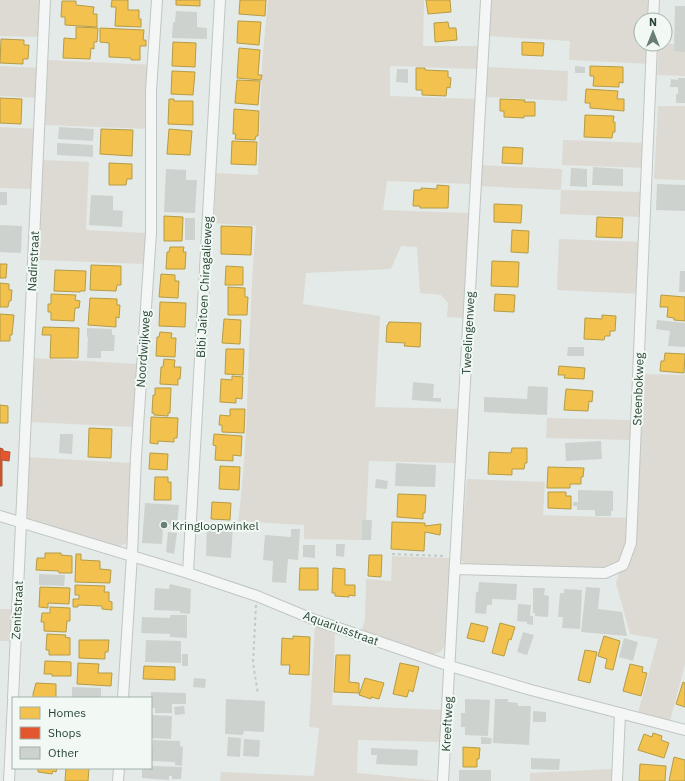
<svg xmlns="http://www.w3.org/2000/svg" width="685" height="781" viewBox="0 0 685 781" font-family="'IBM Plex Sans',sans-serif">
<rect width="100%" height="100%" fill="#e4eae7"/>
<!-- green -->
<path fill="#dcdad3" d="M 0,0 L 43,0 L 41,37 L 0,36 Z
M 268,0 L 424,0 L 423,46 L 479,46 L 478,69 L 390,66 L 390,96 L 475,99 L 471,184 L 387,181 L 383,210 L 469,213 L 465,318 L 447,317 L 448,303 L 441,295 L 420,293 L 417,247 L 401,246 L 391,269 L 306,273 L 303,304 L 380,316 L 375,407 L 459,409 L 456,463 L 369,461 L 365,540 L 304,539 L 304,525 L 238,521 C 248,450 247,377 251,305 C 252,278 254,252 256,226 L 214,223 L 216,173 L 258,175 L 262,64 Z
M 489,0 L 654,0 L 653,20 L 641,20 L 641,44 L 652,44 L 652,64 L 569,60 L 570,41 L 488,36 Z
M 659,44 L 685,44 L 685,76 L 657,75 Z
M 48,60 L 155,65 L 151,129 L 45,125 Z
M 0,66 L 41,68 L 39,98 L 0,96 Z
M 487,67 L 568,71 L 567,101 L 485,97 Z
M 658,106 L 685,106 L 685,180 L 654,179 Z
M 0,127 L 38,129 L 35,189 L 0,188 Z
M 563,140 L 648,143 L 647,168 L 562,165 Z
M 43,160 L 89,162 L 86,230 L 146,233 L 145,264 L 39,260 Z
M 481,165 L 562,169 L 561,190 L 643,192 L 642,217 L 560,214 L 561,190 L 480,186 Z
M 559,239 L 643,242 L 641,294 L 557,290 Z
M 33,358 L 137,364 L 134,427 L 30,422 Z
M 643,374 L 685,375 L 685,664 L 670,721 L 638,713 L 658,639 L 630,634 L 616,583 L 619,574 L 627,563 Z
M 547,418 L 631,420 L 630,440 L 546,438 Z
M 27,457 L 130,463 L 127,541 L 125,544 L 119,546 L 29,520 L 25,513 Z
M 467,479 L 545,482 L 543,515 L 629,518 L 628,543 L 619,561 L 604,568 L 465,564 L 460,559 Z
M 392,556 L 451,558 L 446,640 C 443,652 440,654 428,654 L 362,630 L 365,619 L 366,579 L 391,581 Z
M 0,609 L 15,609 L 14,641 L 0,641 Z
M 315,625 L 335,632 L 332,705 L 443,710 L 442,742 L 358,740 L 357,773 L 439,781 L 220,781 L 221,772 L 314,776 L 319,728 L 309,727 Z
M 613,769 L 612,781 L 530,781 L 530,773 Z"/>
<!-- homes -->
<path fill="#f2c14e" stroke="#b59c46" d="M 112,0 L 128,0 L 128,10 L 139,10 L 139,19 L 141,19 L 141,27 L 115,26 L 116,7 L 111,7 Z
M 176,0 L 200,0 L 200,6 L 176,5 Z
M 240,0 L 266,0 L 265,16 L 239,14 Z
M 426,0 L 450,0 L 451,12 L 428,14 Z
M 62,1 L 76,1 L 76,5 L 94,7 L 93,14 L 97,14 L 97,27 L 65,25 L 65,17 L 61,17 Z
M 238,21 L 261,22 L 259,45 L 237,43 Z
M 448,22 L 449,28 L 456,28 L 457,40 L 435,42 L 434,23 Z
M 76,27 L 98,28 L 97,42 L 94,42 L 94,49 L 91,48 L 90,59 L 63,58 L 64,38 L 76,39 Z
M 100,28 L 144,30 L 143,40 L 146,40 L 146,46 L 140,46 L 140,60 L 131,60 L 131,58 L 109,57 L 109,43 L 100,42 Z
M 1,39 L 24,40 L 24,45 L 29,45 L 28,59 L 23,59 L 23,64 L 0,63 Z
M 173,42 L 196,43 L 195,67 L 172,66 Z
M 522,42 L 544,43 L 543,56 L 522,55 Z
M 239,48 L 260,50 L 258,75 L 262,75 L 261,80 L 237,78 Z
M 590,66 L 623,67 L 623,83 L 619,82 L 619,87 L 593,86 L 594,76 L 590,76 Z
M 416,68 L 425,68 L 425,70 L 448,71 L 448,77 L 451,78 L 450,88 L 447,87 L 446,96 L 422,95 L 422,90 L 416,90 Z
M 172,71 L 195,72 L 193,95 L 171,94 Z
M 237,80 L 260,81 L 258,105 L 235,103 Z
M 586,89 L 618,91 L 617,99 L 624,99 L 624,111 L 590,108 L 590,103 L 585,103 Z
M 0,98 L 22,99 L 21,124 L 0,123 Z
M 169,99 L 174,99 L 174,101 L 193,101 L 193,125 L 168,124 Z
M 500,99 L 525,100 L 524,102 L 535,102 L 535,116 L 524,116 L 524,118 L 504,117 L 504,111 L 500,111 Z
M 234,109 L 259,111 L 258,136 L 256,136 L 255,140 L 235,139 L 236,134 L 233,134 Z
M 585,115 L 614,116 L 613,122 L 615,122 L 615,132 L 613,132 L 612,138 L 584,137 Z
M 101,129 L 133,130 L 132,156 L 100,154 Z
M 169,129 L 192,131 L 190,155 L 167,154 Z
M 232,141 L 257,142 L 256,165 L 231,164 Z
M 503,147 L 523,148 L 522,164 L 502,163 Z
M 109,163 L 132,164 L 132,179 L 127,179 L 126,185 L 109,185 Z
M 437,185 L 449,186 L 448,208 L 420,208 L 420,206 L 413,206 L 414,190 L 421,190 L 421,188 L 437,189 Z
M 494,204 L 522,205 L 521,223 L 494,222 Z
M 164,216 L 183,217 L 182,241 L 164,241 Z
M 597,217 L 623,218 L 622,238 L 596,237 Z
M 221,226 L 252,227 L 251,255 L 221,254 Z
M 512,230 L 529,231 L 528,253 L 511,252 Z
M 170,247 L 184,247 L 183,252 L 186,252 L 185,269 L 166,269 L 167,252 L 169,252 Z
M 492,261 L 519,262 L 518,287 L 491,286 Z
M 0,264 L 7,264 L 6,278 L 0,278 Z
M 91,265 L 121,266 L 121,285 L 117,285 L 116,291 L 90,290 Z
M 226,266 L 243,267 L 243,285 L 225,285 Z
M 55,270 L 86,271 L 85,291 L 80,291 L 80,292 L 54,291 Z
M 161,274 L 175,275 L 175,281 L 179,281 L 178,298 L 159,297 Z
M 0,283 L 9,284 L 9,290 L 12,290 L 11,301 L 9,301 L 8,307 L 0,307 Z
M 228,287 L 245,288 L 245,297 L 248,297 L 247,315 L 228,315 Z
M 51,294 L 76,295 L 75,300 L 80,301 L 79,308 L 75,308 L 74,321 L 51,320 L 51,312 L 48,312 L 48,304 L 51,304 Z
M 495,294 L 515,295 L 514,312 L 494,311 Z
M 661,295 L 685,297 L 685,321 L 674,320 L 674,318 L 667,317 L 668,307 L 660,307 Z
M 90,298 L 117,299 L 117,305 L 120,305 L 119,318 L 116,317 L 116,327 L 88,325 Z
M 160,302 L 186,303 L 185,327 L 159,326 Z
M 0,314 L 14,315 L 12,335 L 10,335 L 10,341 L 0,341 Z
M 602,315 L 616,316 L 615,331 L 610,331 L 610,336 L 605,336 L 604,340 L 584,339 L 585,318 L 602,319 Z
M 224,319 L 241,320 L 240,344 L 222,343 Z
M 389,322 L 421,323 L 420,347 L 404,346 L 405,343 L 386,342 L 387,325 L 388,325 Z
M 43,327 L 79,328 L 78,358 L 50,358 L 51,335 L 42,335 Z
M 160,332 L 172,333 L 171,338 L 176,338 L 175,357 L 156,356 L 157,337 L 159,337 Z
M 226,349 L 244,349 L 243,375 L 225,374 Z
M 665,353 L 685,354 L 684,373 L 660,371 L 661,361 L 664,361 Z
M 164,359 L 175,360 L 174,367 L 181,367 L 180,379 L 178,379 L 178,385 L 160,384 L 161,367 L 163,367 Z
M 559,366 L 585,368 L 584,379 L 564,378 L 565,375 L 558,375 Z
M 232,376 L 243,377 L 242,399 L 236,398 L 236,403 L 220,402 L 221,379 L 232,380 Z
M 155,388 L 171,388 L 170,413 L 168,413 L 168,416 L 154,415 L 154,413 L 152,413 L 153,395 L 155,395 Z
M 566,389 L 593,391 L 592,402 L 589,401 L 588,411 L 564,410 Z
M 0,405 L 8,406 L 8,423 L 0,423 Z
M 230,409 L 245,409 L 244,433 L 222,432 L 222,425 L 219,425 L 220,415 L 230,416 Z
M 151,417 L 178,418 L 177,438 L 174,438 L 174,442 L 158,441 L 158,444 L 150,443 Z
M 89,428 L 112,429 L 111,458 L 88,457 Z
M 214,434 L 242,436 L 241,456 L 233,455 L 233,461 L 215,460 L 216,446 L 213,445 Z
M 512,448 L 527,448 L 527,463 L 525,463 L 524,469 L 512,469 L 512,475 L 488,474 L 489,452 L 511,453 Z
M 150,453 L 168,454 L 167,470 L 149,469 Z
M 220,466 L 240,467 L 239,490 L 219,489 Z
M 548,467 L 584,468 L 583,477 L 581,477 L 581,484 L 570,484 L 570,488 L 547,488 Z
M 155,477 L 168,477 L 168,482 L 171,482 L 171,500 L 154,500 Z
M 548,492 L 566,492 L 566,496 L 571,496 L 571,509 L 548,508 Z
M 398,494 L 426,495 L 425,513 L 423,513 L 423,519 L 397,517 Z
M 212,502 L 231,503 L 230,520 L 211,519 Z
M 392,522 L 425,523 L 425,526 L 441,524 L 440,535 L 425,532 L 424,551 L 391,549 Z
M 45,553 L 61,553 L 61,555 L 72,556 L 72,573 L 59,573 L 59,571 L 36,570 L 37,558 L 45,558 Z
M 76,554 L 81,554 L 81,560 L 100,561 L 100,569 L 111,570 L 110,583 L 75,582 Z
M 369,555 L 382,555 L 381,577 L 368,576 Z
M 300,568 L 318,568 L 318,590 L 299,590 Z
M 333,568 L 345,569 L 345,585 L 355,585 L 355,596 L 349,595 L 349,597 L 335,596 L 335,593 L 332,593 Z
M 75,585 L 105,586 L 104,592 L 109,592 L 109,601 L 112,602 L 112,610 L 102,609 L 102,606 L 78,605 L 78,607 L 73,607 L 73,599 L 79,599 L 79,595 L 75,595 Z
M 40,587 L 70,588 L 69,604 L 48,603 L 48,608 L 39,607 Z
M 50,607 L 70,608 L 70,621 L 67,621 L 66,632 L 44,631 L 44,622 L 41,622 L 42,613 L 50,613 Z
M 471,623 L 488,627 L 484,642 L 467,638 Z
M 500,623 L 515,627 L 511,640 L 509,639 L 504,656 L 492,653 Z
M 47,634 L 66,635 L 65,637 L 70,638 L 70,655 L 49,655 L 49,650 L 46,650 Z
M 293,636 L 310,637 L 309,675 L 289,674 L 290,665 L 281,665 L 282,638 L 293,639 Z
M 604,636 L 620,641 L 613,670 L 605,668 L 607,659 L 598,656 Z
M 79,640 L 109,640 L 108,652 L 105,652 L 105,659 L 79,658 Z
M 585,650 L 597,652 L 590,683 L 578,680 Z
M 336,655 L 350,655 L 349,682 L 359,683 L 359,693 L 334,692 Z
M 45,661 L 71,662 L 71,676 L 52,676 L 52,674 L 44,674 Z
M 78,663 L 99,664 L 98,673 L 112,673 L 111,686 L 77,684 Z
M 400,663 L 419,667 L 413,692 L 409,690 L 407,697 L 393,694 Z
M 630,664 L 643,667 L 642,672 L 647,673 L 641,696 L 623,691 Z
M 144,666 L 175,667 L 175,680 L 143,679 Z
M 365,678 L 384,683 L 379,699 L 371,697 L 371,699 L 359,695 Z
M 683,682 L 685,683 L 685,707 L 676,704 Z
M 36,683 L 56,684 L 56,698 L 33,698 L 33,694 Z
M 653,733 L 662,736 L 661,740 L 669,743 L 664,758 L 638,750 L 644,734 L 652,737 Z
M 463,747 L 480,748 L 479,759 L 477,759 L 477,767 L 463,767 Z
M 674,757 L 685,760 L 685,781 L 669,781 Z
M 640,764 L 666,766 L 665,781 L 639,781 Z
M 38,768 L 57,768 L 56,772 L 53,771 L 52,774 L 38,772 Z
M 66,768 L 89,768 L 88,781 L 65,781 Z"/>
<!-- shops -->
<path fill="#e4572e" stroke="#ac5230" d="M 0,448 L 3,449 L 3,451 L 10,452 L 9,461 L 2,460 L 2,486 L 0,486 Z"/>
<!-- building -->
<path fill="#cdd2cf" d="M 675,6 L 685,6 L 685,52 L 674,51 Z
M 176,11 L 197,12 L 197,27 L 207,28 L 207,39 L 172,38 L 173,22 L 175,22 Z
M 575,66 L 585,67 L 585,73 L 575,73 Z
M 397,69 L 408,69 L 408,83 L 396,82 Z
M 678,78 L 685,78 L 685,103 L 676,103 L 676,94 L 678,94 Z
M 671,79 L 678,80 L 678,87 L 670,87 Z
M 59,127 L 94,129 L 93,141 L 58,139 Z
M 57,143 L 93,145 L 93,157 L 57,155 Z
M 593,167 L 623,169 L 623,186 L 592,185 Z
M 571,168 L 587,169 L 587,187 L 570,186 Z
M 166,169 L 186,170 L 186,180 L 197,180 L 195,213 L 164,212 Z
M 657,184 L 685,185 L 685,211 L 656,210 Z
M 0,192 L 7,192 L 7,205 L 0,205 Z
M 91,195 L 113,196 L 113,210 L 123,211 L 122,227 L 89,225 Z
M 185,218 L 195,218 L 195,240 L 185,240 Z
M 0,225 L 22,226 L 21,253 L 0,252 Z
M 680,271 L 685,271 L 685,292 L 679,292 Z
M 657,320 L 685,323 L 685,347 L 668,346 L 670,331 L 656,329 Z
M 87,328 L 112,329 L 112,335 L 115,335 L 114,351 L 101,351 L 101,358 L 87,358 L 88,337 L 87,337 Z
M 568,347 L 584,347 L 584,356 L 567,356 Z
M 413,382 L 434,384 L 433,398 L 441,398 L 441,402 L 412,400 Z
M 528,386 L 548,387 L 547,415 L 484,412 L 484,397 L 527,399 Z
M 60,434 L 73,434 L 72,454 L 59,453 Z
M 601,441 L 602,459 L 566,461 L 565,443 Z
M 396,463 L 436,465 L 435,487 L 395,486 Z
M 376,479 L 388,481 L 387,489 L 375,488 Z
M 578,490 L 613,491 L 613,511 L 611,511 L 611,516 L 595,516 L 595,510 L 577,510 L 577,506 L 573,506 L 573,502 L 578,502 Z
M 145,503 L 179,505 L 177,525 L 163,524 L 162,544 L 142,543 Z
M 362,520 L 372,520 L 371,540 L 362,540 Z
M 207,523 L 233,524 L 231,558 L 206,556 Z
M 291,529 L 300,529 L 298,560 L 288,559 L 286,583 L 272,582 L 273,561 L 263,560 L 265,535 L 291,537 Z
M 168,532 L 177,533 L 174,554 L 166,552 Z
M 336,544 L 345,544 L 344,557 L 336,556 Z
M 303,545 L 315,545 L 315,558 L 303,557 Z
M 39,574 L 65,575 L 64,586 L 39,585 Z
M 479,582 L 517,584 L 516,600 L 492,599 L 492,605 L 487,605 L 486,614 L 475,613 L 476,592 L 478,592 Z
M 170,584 L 191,589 L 190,614 L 180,613 L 180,611 L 154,610 L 155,588 L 169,589 Z
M 586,587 L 600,588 L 598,609 L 622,612 L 627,636 L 581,632 Z
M 533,588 L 545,588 L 544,595 L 549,596 L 548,617 L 535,616 L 535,613 L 533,613 Z
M 564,589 L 582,590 L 580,629 L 562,628 L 563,617 L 558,617 L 560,593 L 564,593 Z
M 518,604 L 531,605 L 530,616 L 533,616 L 533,625 L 527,624 L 527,622 L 517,621 Z
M 170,615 L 187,615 L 187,638 L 170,637 L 170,634 L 141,633 L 142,617 L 170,618 Z
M 523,632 L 534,635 L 527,655 L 517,652 Z
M 624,638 L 638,642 L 633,661 L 619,657 Z
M 146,640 L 181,641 L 181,663 L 145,662 Z
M 182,654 L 188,654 L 188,666 L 182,666 Z
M 194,678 L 206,679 L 205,688 L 193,687 Z
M 72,687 L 101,688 L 101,698 L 72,698 Z
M 151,692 L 186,693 L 186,704 L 172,704 L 172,713 L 155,713 L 155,708 L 151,708 Z
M 226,699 L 265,701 L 264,732 L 244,731 L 243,735 L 225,734 Z
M 465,699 L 490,700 L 488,736 L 465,735 L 465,727 L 461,727 L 461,713 L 465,713 Z
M 495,699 L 508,699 L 508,702 L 518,703 L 518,706 L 531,706 L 529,745 L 493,743 Z
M 184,706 L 185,714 L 175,715 L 174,707 Z
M 533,711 L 546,712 L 546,722 L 533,722 Z
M 151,715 L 172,716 L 171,739 L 151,738 Z
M 228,737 L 241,738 L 240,757 L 227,756 Z
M 481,737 L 492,738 L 491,744 L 481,744 Z
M 244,739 L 260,740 L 259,757 L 243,756 Z
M 153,740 L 180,741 L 180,746 L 183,747 L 182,766 L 175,765 L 175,762 L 151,761 Z
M 371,748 L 418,750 L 417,766 L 376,764 L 377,755 L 371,755 Z
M 531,758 L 560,759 L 559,770 L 531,769 Z
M 151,766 L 182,767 L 181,779 L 172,779 L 172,776 L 169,776 L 169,780 L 142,778 L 142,769 L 151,768 Z
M 459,770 L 491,770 L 491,781 L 459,781 Z"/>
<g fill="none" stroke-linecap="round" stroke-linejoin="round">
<!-- minor casing -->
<g stroke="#c0c6c3" stroke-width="12">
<path id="minor" d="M 653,20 L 654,0
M 0,516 L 188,573 L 257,596 L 315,620 L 450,666 L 531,690 L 685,730
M 456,569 L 605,573 L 623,565 L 631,543 L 652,44
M 188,573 L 220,0
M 13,698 L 45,0
M 123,698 L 132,555 L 136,456 L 151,233 L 151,91 L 157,0
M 9,781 L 13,702
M 118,781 L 119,768
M 443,781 L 486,0
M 617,781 L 620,713"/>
</g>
<!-- path -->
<path stroke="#c3c9c6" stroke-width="2" stroke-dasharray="3 3" stroke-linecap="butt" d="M 392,554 L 445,556
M 256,605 L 253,663 L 258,694"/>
<!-- minor -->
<use href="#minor" stroke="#f3f6f5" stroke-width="10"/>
</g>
<!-- markers -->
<circle fill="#6a7f73" stroke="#f2f9f5" stroke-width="1.5" cx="164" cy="525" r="4"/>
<g text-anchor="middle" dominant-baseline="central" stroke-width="4" stroke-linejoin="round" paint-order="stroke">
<!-- street labels -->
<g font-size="12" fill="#284535" stroke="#f2f9f5">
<text transform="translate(33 261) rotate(-87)">Nadirstraat</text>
<text transform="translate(204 287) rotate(-87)">Bibi Jaitoen Chiragalieweg</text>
<text transform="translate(468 333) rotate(-87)">Tweelingenweg</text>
<text transform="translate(143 349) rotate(-86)">Noordwijkweg</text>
<text transform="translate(638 389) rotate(-88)">Steenbokweg</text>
<text transform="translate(17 610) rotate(-87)">Zenitstraat</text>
<text transform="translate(341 628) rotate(20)">Aquariusstraat</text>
<text transform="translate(447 724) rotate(-87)">Kreeftweg</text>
</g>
<!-- poi labels -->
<g font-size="12" fill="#284535" stroke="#f2f9f5" text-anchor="start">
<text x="172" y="525">Kringloopwinkel</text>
</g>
</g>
<!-- legend -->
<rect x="12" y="697" width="140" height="72" fill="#f2f9f5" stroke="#a1b1a8"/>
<rect x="20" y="707" width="20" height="12" fill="#f2c14e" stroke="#a1b1a8"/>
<text x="48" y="717" font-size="12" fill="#284535">Homes</text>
<rect x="20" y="727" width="20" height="12" fill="#e4572e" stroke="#a1b1a8"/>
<text x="48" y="737" font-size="12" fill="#284535">Shops</text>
<rect x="20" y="747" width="20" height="12" fill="#cdd2cf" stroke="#a1b1a8"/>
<text x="48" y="757" font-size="12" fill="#284535">Other</text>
<!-- north arrow -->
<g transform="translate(653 32)"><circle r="19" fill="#f2f9f5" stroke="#a1b1a8"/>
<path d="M0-3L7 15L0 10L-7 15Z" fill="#6a7f73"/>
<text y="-6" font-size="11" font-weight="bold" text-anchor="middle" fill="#284535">N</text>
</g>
</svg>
